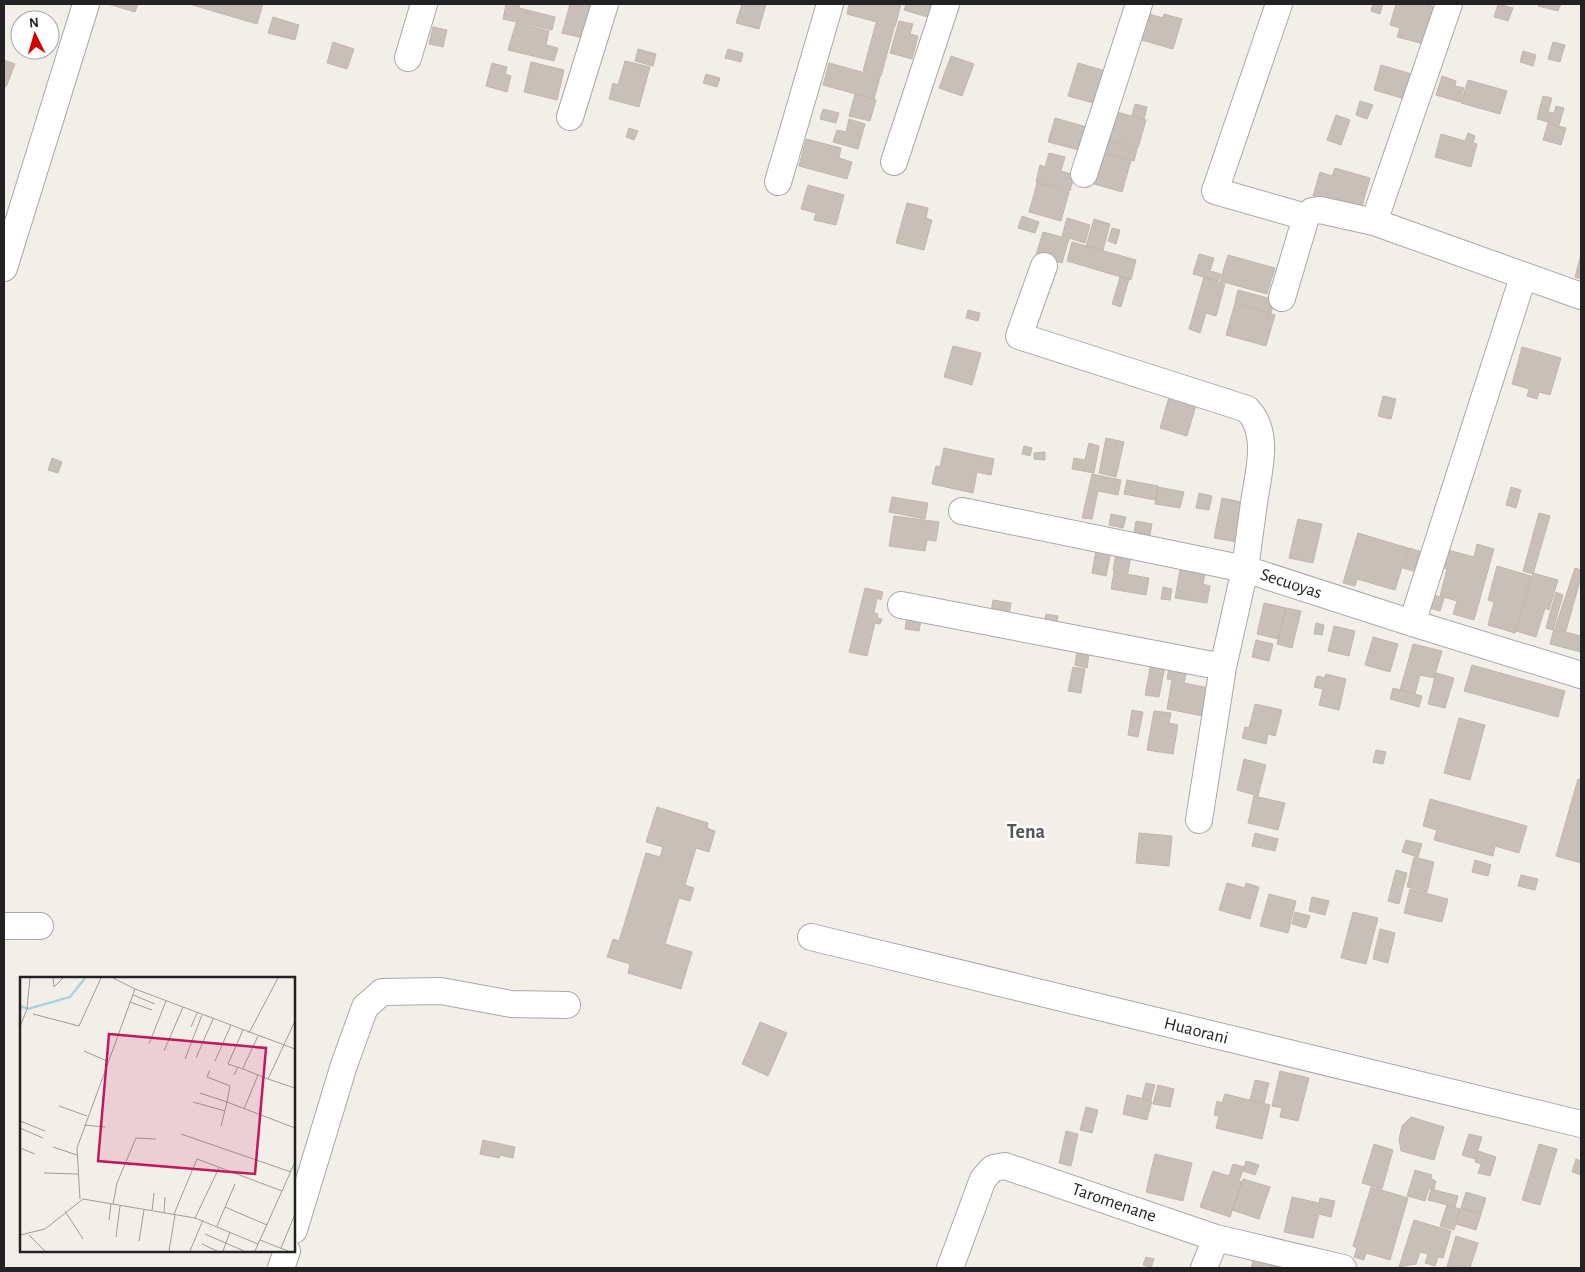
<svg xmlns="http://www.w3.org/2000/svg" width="1585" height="1272" viewBox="0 0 1585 1272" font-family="'Alegreya Sans',sans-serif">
<rect width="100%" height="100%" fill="#f2efe9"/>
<!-- building -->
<path fill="#c7bfb8" stroke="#c4b6ab" d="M 108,4 L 138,4 L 135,12 Z
M 189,4 L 263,4 L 257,24 Z
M 506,4 L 520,4 L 519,8 L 555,17 L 552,30 L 503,19 Z
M 570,4 L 596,4 L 591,40 L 562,33 Z
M 742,4 L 766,4 L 759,29 L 736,23 Z
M 849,4 L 901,4 L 895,27 L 847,14 Z
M 906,4 L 936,4 L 931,18 L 904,10 Z
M 1373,4 L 1383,4 L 1380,14 L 1371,11 Z
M 1396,4 L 1424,4 L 1438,8 L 1428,45 L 1397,37 L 1400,28 L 1390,25 Z
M 1498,4 L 1513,8 L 1508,21 L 1494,17 Z
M 1539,4 L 1561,4 L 1558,11 L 1538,6 Z
M 1146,13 L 1163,18 L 1164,14 L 1182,19 L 1173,49 L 1138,39 Z
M 273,17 L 299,25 L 295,40 L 268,33 Z
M 899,21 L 913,24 L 910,34 L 918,36 L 912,59 L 890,53 Z
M 516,23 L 549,31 L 546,45 L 558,48 L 554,61 L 508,50 Z
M 876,23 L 894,28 L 881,76 L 863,71 Z
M 433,27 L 447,30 L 443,47 L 429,44 Z
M 333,42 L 354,49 L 347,69 L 327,63 Z
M 1553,42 L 1565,45 L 1560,62 L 1548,59 Z
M 638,49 L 656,54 L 653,66 L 635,61 Z
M 728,49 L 743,53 L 741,62 L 725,58 Z
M 1523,51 L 1536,55 L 1533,66 L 1520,62 Z
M 951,56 L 974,64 L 962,96 L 939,88 Z
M 4,60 L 15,64 L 6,87 L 4,86 Z
M 625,61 L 650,67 L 639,107 L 609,99 L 613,83 L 618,85 Z
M 531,62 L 564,70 L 557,100 L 524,92 Z
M 492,63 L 507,67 L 505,74 L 511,76 L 507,92 L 486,86 Z
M 829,63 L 880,77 L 874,99 L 823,85 Z
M 1078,63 L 1106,71 L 1097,104 L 1068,96 Z
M 1381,65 L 1415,75 L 1408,100 L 1374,90 Z
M 706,74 L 720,78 L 717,87 L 703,83 Z
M 1442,76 L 1456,81 L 1455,86 L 1464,88 L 1460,102 L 1436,95 Z
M 1468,80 L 1507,91 L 1500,114 L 1461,103 Z
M 855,94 L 876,100 L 870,121 L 849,116 Z
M 1543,96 L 1552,98 L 1548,112 L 1554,113 L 1556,106 L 1564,108 L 1559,125 L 1537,119 Z
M 1360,101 L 1373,105 L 1367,119 L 1356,115 Z
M 1135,104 L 1147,107 L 1144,119 L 1132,115 Z
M 823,109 L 839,113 L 836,123 L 820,119 Z
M 1117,112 L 1146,120 L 1138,148 L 1109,140 Z
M 1336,115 L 1350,120 L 1341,145 L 1327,140 Z
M 1055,118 L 1090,128 L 1083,151 L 1048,142 Z
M 849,119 L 865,124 L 858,149 L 833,142 L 837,130 L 846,132 Z
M 1548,123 L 1566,128 L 1561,145 L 1543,140 Z
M 629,128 L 638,131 L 634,140 L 626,137 Z
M 1468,133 L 1475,136 L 1473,143 L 1477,144 L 1471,167 L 1435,157 L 1441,134 L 1465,141 Z
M 806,139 L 841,148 L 839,158 L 852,162 L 847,179 L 799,166 Z
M 1106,140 L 1137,149 L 1134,161 L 1102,152 Z
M 1100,152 L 1131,161 L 1122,192 L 1091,183 Z
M 1049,153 L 1065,157 L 1061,171 L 1074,175 L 1070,191 L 1036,182 L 1040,165 L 1045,167 Z
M 1335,168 L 1370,178 L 1361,210 L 1313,196 L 1320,172 L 1332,176 Z
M 1037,183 L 1069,192 L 1061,221 L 1029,212 Z
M 808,185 L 844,195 L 836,225 L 814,220 L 816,213 L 801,209 Z
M 907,203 L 928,208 L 926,218 L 932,220 L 924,250 L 896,243 Z
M 1022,216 L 1039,222 L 1035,233 L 1018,228 Z
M 1067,218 L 1090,225 L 1085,243 L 1062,236 Z
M 1094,219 L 1110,224 L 1103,250 L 1086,246 Z
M 1112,228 L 1120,230 L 1116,244 L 1108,241 Z
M 1043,232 L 1069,239 L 1062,263 L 1036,255 Z
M 1072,242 L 1136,260 L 1131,280 L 1067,261 Z
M 1199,254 L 1214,258 L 1210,271 L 1221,274 L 1218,281 L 1193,274 Z
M 1581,254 L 1581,279 L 1575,277 Z
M 1228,255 L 1275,268 L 1267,294 L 1220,281 Z
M 1120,277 L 1129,279 L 1121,307 L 1112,304 Z
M 1204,277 L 1225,284 L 1216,316 L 1206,313 L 1200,333 L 1189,329 Z
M 1238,290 L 1275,300 L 1271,313 L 1235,302 Z
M 1235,303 L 1275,315 L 1266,346 L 1226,335 Z
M 968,310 L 980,313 L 978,321 L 966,318 Z
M 953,346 L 981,353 L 972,385 L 944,377 Z
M 1522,347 L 1561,358 L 1550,395 L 1539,392 L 1537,399 L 1527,396 L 1529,389 L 1512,384 Z
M 1170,394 L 1197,402 L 1187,436 L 1160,428 Z
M 1383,396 L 1396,399 L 1391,419 L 1378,416 Z
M 1106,438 L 1124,442 L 1116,477 L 1099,473 Z
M 1089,443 L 1099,446 L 1094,473 L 1072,469 L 1074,458 L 1085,460 Z
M 1024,446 L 1032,448 L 1030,456 L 1022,454 Z
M 944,448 L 994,459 L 991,475 L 977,472 L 973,493 L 932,484 L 936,466 L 940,467 Z
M 1045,452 L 1045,460 L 1034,459 L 1034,453 Z
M 52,458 L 62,462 L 58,473 L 48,470 Z
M 1092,474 L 1121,480 L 1118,495 L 1098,491 L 1092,519 L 1082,518 Z
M 1127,480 L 1158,486 L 1155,500 L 1124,494 Z
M 1158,487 L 1184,492 L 1180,508 L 1155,504 Z
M 1511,487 L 1521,490 L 1516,508 L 1506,505 Z
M 1199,493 L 1212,496 L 1209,510 L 1196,508 Z
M 892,497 L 928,503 L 925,519 L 889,512 Z
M 1222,498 L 1251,504 L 1243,543 L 1214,538 Z
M 1539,513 L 1550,516 L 1533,574 L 1523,571 Z
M 1111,514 L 1126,517 L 1123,528 L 1109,525 Z
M 894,516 L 939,522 L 936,541 L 927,540 L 925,551 L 889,546 Z
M 1298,519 L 1322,524 L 1313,563 L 1289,558 Z
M 1136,521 L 1152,524 L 1150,535 L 1134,532 Z
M 1358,533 L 1408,548 L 1395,590 L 1357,579 L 1355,586 L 1343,583 Z
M 1097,544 L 1112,547 L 1106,576 L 1092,573 Z
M 1477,544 L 1494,549 L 1474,620 L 1453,614 L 1457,601 L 1440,596 L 1447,569 L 1439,566 L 1444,549 L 1474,557 Z
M 1117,547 L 1132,550 L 1128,573 L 1113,571 Z
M 1409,548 L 1426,553 L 1420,573 L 1403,568 Z
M 1181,564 L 1206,568 L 1203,584 L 1210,586 L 1207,603 L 1175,598 Z
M 1497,566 L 1531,576 L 1515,633 L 1488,625 L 1494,602 L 1488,600 Z
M 1575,568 L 1581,570 L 1581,577 L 1566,631 L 1555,628 Z
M 1114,572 L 1149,578 L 1146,595 L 1111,589 Z
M 1533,573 L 1558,580 L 1549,610 L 1545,608 L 1536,637 L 1516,631 Z
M 1163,587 L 1172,589 L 1170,600 L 1161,599 Z
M 865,588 L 883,592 L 881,600 L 877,598 L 874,613 L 878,614 L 877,618 L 882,619 L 880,624 L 875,623 L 867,656 L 849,652 Z
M 1556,592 L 1563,595 L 1553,630 L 1546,628 Z
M 1430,594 L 1444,598 L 1440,611 L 1426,607 Z
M 993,600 L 1011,603 L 1009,615 L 991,612 Z
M 1264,603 L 1286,608 L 1278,639 L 1257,634 Z
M 1286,608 L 1301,611 L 1292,648 L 1277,644 Z
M 1046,614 L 1058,616 L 1056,625 L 1044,623 Z
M 907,617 L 921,620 L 919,631 L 905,629 Z
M 1316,623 L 1324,625 L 1322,635 L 1314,634 Z
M 1334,626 L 1355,631 L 1349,656 L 1328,651 Z
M 1554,629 L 1581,636 L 1581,652 L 1550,644 Z
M 1373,637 L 1398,644 L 1390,672 L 1365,665 Z
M 1256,640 L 1273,644 L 1269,661 L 1252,657 Z
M 1413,644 L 1442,651 L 1434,678 L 1420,675 L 1415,694 L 1400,690 Z
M 1078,645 L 1090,647 L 1087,668 L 1075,665 Z
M 1152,658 L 1166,661 L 1159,697 L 1145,695 Z
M 1170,662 L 1188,665 L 1184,683 L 1209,688 L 1203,716 L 1167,709 L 1172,680 L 1167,679 Z
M 1472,665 L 1565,691 L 1558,717 L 1464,691 Z
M 1073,667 L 1085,669 L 1081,693 L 1068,691 Z
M 1436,673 L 1454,678 L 1445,708 L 1428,704 Z
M 1326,674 L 1346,679 L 1339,710 L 1319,705 L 1323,689 L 1314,687 L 1317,676 L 1325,678 Z
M 1393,688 L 1422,696 L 1419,707 L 1390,699 Z
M 1255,704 L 1282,710 L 1275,736 L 1268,734 L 1266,744 L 1242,738 L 1245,727 L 1249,728 Z
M 1132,710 L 1143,712 L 1138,737 L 1128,735 Z
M 1154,711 L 1171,713 L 1169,723 L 1178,725 L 1173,754 L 1147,750 Z
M 1459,718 L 1485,725 L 1470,780 L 1444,773 Z
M 1376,750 L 1386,752 L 1383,764 L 1373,762 Z
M 1244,759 L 1266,765 L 1258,796 L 1237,790 Z
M 1578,779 L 1581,780 L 1581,863 L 1556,856 Z
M 1254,796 L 1285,803 L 1278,830 L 1248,823 Z
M 1430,799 L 1527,826 L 1519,853 L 1495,846 L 1493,856 L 1434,840 L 1437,830 L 1423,826 Z
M 657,807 L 708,823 L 707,828 L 715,831 L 709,852 L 696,848 L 685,885 L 694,888 L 690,901 L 679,898 L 665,944 L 692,952 L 681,989 L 628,973 L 630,964 L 607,957 L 613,939 L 619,941 L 646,853 L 660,857 L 663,847 L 646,842 Z
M 1139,833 L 1172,836 L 1169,866 L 1136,863 Z
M 1255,833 L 1278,839 L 1275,851 L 1252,846 Z
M 1406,840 L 1422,844 L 1418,857 L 1402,852 Z
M 1414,857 L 1434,862 L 1427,892 L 1407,887 Z
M 1475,860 L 1491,865 L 1488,876 L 1472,872 Z
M 1396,870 L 1407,873 L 1399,904 L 1388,901 Z
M 1521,875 L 1538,879 L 1535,890 L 1518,886 Z
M 1227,883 L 1245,888 L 1246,883 L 1259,887 L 1250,919 L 1219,910 Z
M 1410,889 L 1448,899 L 1442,922 L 1404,913 Z
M 1269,894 L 1296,901 L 1288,933 L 1260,926 Z
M 1312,897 L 1329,901 L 1325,915 L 1309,911 Z
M 1295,912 L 1310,916 L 1306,928 L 1292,924 Z
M 1353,912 L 1378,918 L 1366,964 L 1341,958 Z
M 1380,929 L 1395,933 L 1388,963 L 1373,959 Z
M 760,1022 L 787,1033 L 768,1076 L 742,1064 Z
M 1280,1071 L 1309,1078 L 1298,1121 L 1280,1117 L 1282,1108 L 1272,1106 Z
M 1255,1080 L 1269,1083 L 1264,1103 L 1250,1100 Z
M 1146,1083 L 1155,1085 L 1151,1100 L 1142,1098 Z
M 1158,1085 L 1174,1089 L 1170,1107 L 1153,1104 Z
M 1225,1094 L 1270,1105 L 1262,1139 L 1216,1128 L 1219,1116 L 1214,1115 L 1217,1101 L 1222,1103 Z
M 1127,1095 L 1152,1101 L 1147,1120 L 1123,1114 Z
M 1086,1107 L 1098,1110 L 1092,1133 L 1080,1130 Z
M 1411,1117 L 1444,1127 L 1434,1160 L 1401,1151 L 1399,1139 L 1402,1126 Z
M 1066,1131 L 1078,1134 L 1071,1166 L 1059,1163 Z
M 1469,1134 L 1482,1137 L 1475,1159 L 1462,1155 Z
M 483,1140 L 515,1147 L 513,1158 L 500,1155 L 499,1158 L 480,1154 Z
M 1374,1144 L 1393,1150 L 1382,1189 L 1362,1183 Z
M 1539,1144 L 1557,1149 L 1540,1205 L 1522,1200 Z
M 1478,1151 L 1496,1157 L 1490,1176 L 1478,1173 L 1481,1164 L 1475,1162 Z
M 1155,1154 L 1192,1163 L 1183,1201 L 1146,1192 Z
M 1576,1159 L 1581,1161 L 1581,1175 L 1572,1172 Z
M 1246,1161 L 1259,1165 L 1255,1175 L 1243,1171 Z
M 1233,1164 L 1244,1167 L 1239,1181 L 1242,1182 L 1230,1217 L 1200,1207 L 1213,1171 L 1229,1176 Z
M 1415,1170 L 1432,1175 L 1431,1179 L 1436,1181 L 1434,1189 L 1429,1188 L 1425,1201 L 1407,1196 Z
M 1243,1179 L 1270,1187 L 1259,1219 L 1232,1210 Z
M 1371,1187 L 1408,1198 L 1390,1260 L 1366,1253 L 1364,1260 L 1354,1257 L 1357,1248 L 1353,1246 Z
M 1431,1189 L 1458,1196 L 1455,1207 L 1428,1200 Z
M 1466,1192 L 1486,1198 L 1481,1214 L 1461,1208 Z
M 1292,1197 L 1319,1203 L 1320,1198 L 1335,1201 L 1331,1217 L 1319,1214 L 1313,1238 L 1284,1232 Z
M 1447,1205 L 1460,1209 L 1454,1230 L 1440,1226 Z
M 1461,1208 L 1481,1214 L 1476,1230 L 1456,1224 Z
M 1414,1220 L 1451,1231 L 1443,1258 L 1438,1257 L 1435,1266 L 1425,1263 L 1428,1254 L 1420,1252 L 1416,1264 L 1399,1267 Z
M 1456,1236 L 1478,1243 L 1470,1268 L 1447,1267 Z
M 1146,1257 L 1154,1259 L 1151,1268 L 1143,1265 Z
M 1254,1258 L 1283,1267 L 1283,1268 L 1251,1268 Z"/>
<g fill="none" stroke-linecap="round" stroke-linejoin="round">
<!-- minor casing -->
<g stroke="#a9a9a9" stroke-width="28">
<path id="minor" d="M 1279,4 L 1215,191 L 1306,217
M 408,58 L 424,4
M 570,117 L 605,4
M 894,162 L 946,4
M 1084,174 L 1139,4
M 778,182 L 830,4
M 1374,222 L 1449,4
M 4,268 L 86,4
M 1282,298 L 1306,217 L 1312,211 L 1320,210 L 1374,222 L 1581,296
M 962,511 L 1245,569 C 1248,547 1251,524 1254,503 C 1258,473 1271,433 1247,409 L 1019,336 L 1044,266
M 901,605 L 1223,667
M 1412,623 L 1523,277
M 1199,820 L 1223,667 L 1245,569 L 1412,623 L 1581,675
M 4,926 L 40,926
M 811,937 L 1581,1124
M 294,1230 L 344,1065 L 365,1007 L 382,992 L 441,991 L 511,1004 L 567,1005
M 281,1268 L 287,1251
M 950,1268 L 983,1179 L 993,1168 L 1005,1166 L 1216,1238 L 1343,1268
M 1204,1268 L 1216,1238"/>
</g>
<!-- minor -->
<use href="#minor" stroke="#fff" stroke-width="26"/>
</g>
<g text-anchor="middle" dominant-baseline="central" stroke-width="5" stroke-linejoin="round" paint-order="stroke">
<!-- street labels -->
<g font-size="18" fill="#222" stroke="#fff">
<text transform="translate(1291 584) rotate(18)">Secuoyas</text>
<text transform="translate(1196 1031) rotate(14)">Huaorani</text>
<text transform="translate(1114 1203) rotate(19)">Taromenane</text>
</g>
<!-- quarter labels -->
<g font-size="20" font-weight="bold" fill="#555" stroke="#fff">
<text x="1026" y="832">Tena</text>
</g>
</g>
<!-- overview -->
<g transform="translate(20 977)">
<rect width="275" height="275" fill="#f2efe9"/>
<path fill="none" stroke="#aad3df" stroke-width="2.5" d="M 0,29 L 8,32 L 50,20 L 65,1"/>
<path fill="none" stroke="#9f9d99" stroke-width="1" d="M 33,1 L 34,10 L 43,1M 93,1 L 115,12 L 275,72M 113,18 L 135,27M 110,25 L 132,33M 13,37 L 59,49 L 81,1M 275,44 L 248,102 L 275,111M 0,50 L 7,32 L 10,1M 171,50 L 177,36M 229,56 L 258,1M 129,67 L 146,24M 64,74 L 87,84M 144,74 L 163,30M 176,81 L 193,42M 165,82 L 182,38M 195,84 L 211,48M 217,90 L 208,87 L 223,53M 223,91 L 238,59M 214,98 L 218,90 L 248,102M 180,116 L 207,125 L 210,109 L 187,100 L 190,93M 173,125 L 205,134M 39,129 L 67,139M 224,132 L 238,98M 0,144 L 25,154M 64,148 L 85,150M 201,149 L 207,125 L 275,151M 0,151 L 23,161M 161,157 L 271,195M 33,170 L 57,178M 0,171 L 15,177M 24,196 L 58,197M 60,222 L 57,171 L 115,12M 93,227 L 97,206 L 116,161 L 136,162M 205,230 L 247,248M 45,234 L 63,262M 132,234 L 134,216M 144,236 L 145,220M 154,237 L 177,182 L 262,214M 175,241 L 199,191M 89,243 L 91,227M 197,249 L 215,207M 185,257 L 224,274M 0,258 L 25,252 L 63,222 L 175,241 L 238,267M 9,258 L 25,274M 96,260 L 100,229M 240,263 L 268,274M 119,264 L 124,233M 182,267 L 197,274M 261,271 L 275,237M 149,274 L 155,238M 170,274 L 183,243M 203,274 L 210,255M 235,274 L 275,185"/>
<path fill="#c2185b" fill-opacity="0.15" stroke="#c2185b" stroke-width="2.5" d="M 89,57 L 246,71 L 235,197 L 78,184 Z"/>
<rect width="275" height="275" fill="none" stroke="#222" stroke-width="2.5"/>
</g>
<!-- border -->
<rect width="1585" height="1272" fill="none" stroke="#222222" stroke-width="10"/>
<!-- north arrow -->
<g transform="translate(35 35) rotate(355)"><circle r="24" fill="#ffffff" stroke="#a7a7a7"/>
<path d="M0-4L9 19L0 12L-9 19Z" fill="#d40000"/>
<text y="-8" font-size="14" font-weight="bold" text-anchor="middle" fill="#222222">N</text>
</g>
</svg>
